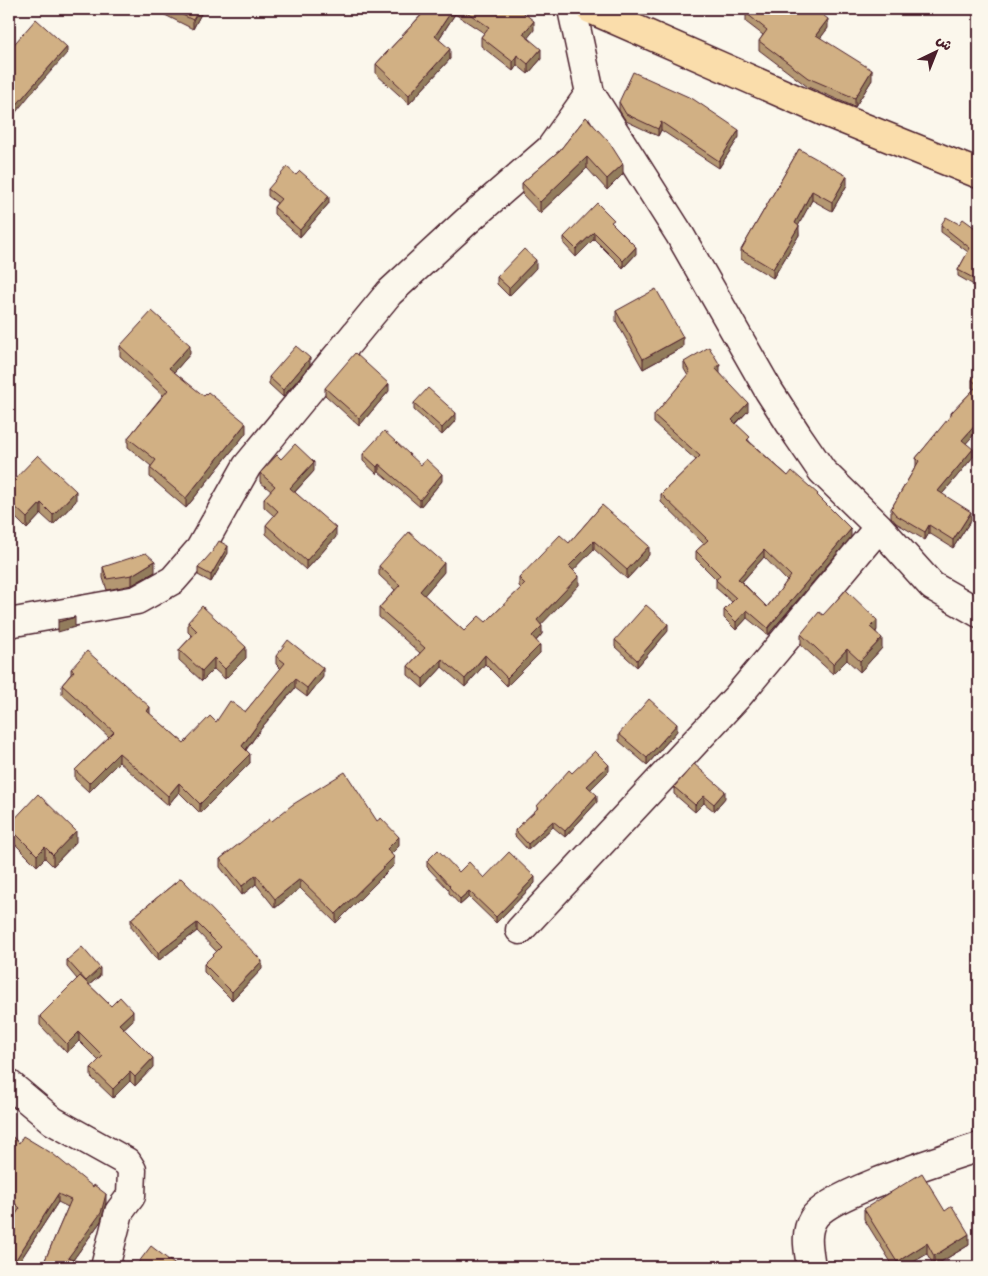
<svg xmlns="http://www.w3.org/2000/svg" width="988" height="1276" viewBox="0 0 988 1276" font-family="Kalam,'Playpen Sans Arabic',sans-serif">
<rect width="100%" height="100%" fill="#fbf7ec"/>
<filter id="ink" filterUnits="userSpaceOnUse"><feTurbulence type="fractalNoise" baseFrequency=".02" numOctaves="2"/><feDisplacementMap in="SourceGraphic" scale="10" xChannelSelector="R" yChannelSelector="G"/><feConvolveMatrix kernelMatrix="1 2 1 2 8 2 1 2 1" color-interpolation-filters="sRGB"/></filter>
<g filter="url(#ink)">
<g fill="none" stroke-linecap="round" stroke-linejoin="round">
<!-- minor casing -->
<g stroke="#4a1f2b" stroke-width="31">
<path id="minor" d="M 572,9 L 590,93 L 680,235 L 769,391 L 798,436 L 822,471 L 879,527 L 932,586 L 979,613
M 9,623 L 137,600 L 173,580 L 200,549 L 247,466 L 389,293 L 467,221 L 550,149 L 590,93
M 520,930 L 738,696 L 879,527
M 9,1084 L 53,1121 L 127,1162 L 132,1170 L 131,1196 L 119,1212 L 105,1267
M 811,1267 C 809,1251 804,1234 813,1219 C 828,1193 947,1158 979,1147"/>
</g>
<!-- major casing -->
<g stroke="#4a1f2b" stroke-width="31">
<path id="major" d="M 590,9 L 825,112 L 979,174"/>
</g>
<!-- minor -->
<use href="#minor" stroke="#fbf7ec" stroke-width="28"/>
<!-- major -->
<use href="#major" stroke="#faddab" stroke-width="28"/>
</g>
<!-- wall -->
<path fill="#b49772" stroke="#4a1f2b" fill-rule="evenodd" d="M 153,9 L 209,9 L 207,12 L 203,10 L 193,29 Z
M 423,9 L 519,9 L 534,30 L 527,38 L 541,59 L 528,74 L 517,65 L 513,71 L 481,46 L 481,37 L 484,33 L 455,14 L 439,39 L 450,59 L 409,104 L 376,74 L 376,64 L 423,13 Z
M 746,13 L 828,28 L 820,38 L 872,80 L 855,107 L 808,87 L 759,50 L 759,41 L 763,35 L 746,22 Z
M 619,102 L 739,137 L 719,168 L 661,130 L 658,136 L 626,121 L 619,110 Z
M 586,117 L 623,174 L 607,190 L 587,168 L 540,213 L 522,194 L 522,183 L 560,150 Z
M 799,149 L 847,185 L 832,211 L 812,200 L 798,225 L 799,235 L 773,278 L 741,259 L 741,250 Z
M 268,189 L 329,203 L 300,237 L 274,214 L 274,207 L 277,203 L 268,196 Z
M 614,225 L 636,254 L 623,268 L 594,239 L 576,257 L 564,244 L 564,237 Z
M 941,225 L 979,235 L 979,288 L 958,276 L 958,270 L 968,252 L 941,232 Z
M 536,268 L 509,296 L 497,284 L 497,277 Z
M 616,311 L 683,347 L 643,369 L 616,321 Z
M 120,346 L 190,354 L 174,372 L 246,433 L 186,508 L 150,477 L 150,468 L 151,466 L 128,447 L 128,438 L 163,395 L 120,356 Z
M 684,362 L 720,373 L 748,411 L 736,424 L 750,442 L 788,476 L 818,496 L 851,537 L 768,635 L 747,618 L 736,630 L 724,618 L 724,610 L 732,602 L 716,588 L 716,579 L 696,559 L 696,551 L 704,544 L 661,502 L 661,494 L 696,460 L 654,423 L 654,415 L 688,376 L 684,369 ZM 764,557 L 787,581 L 767,607 L 742,582 Z
M 310,365 L 283,397 L 269,384 L 269,377 Z
M 979,369 L 979,429 L 966,443 L 973,457 L 942,494 L 971,520 L 953,548 L 929,533 L 925,540 L 896,523 L 891,517 L 891,509 L 916,466 L 916,458 L 951,416 L 951,413 L 974,389 L 972,388 L 972,380 Z
M 325,388 L 389,391 L 359,426 L 325,395 Z
M 414,403 L 456,420 L 442,435 L 414,410 Z
M 363,454 L 442,481 L 420,507 L 379,472 L 377,474 L 363,461 Z
M 281,459 L 314,471 L 295,492 L 336,537 L 306,570 L 266,534 L 266,525 L 274,516 L 264,507 L 264,498 L 271,491 L 260,482 L 260,473 Z
M 9,485 L 76,501 L 53,525 L 41,514 L 27,529 L 9,511 Z
M 602,505 L 649,555 L 627,579 L 594,549 L 573,570 L 579,585 L 541,624 L 542,634 L 536,641 L 540,653 L 507,686 L 485,664 L 465,687 L 442,667 L 423,688 L 408,675 L 408,666 L 420,653 L 379,617 L 379,608 L 395,590 L 379,575 L 379,566 L 444,572 L 424,595 L 464,631 L 486,622 L 521,588 L 519,586 L 519,578 L 569,543 Z
M 228,553 L 211,582 L 198,575 L 198,568 Z
M 103,567 L 155,572 L 132,585 L 107,590 L 103,578 Z
M 823,615 L 877,630 L 876,632 L 882,648 L 860,672 L 847,660 L 833,674 L 801,645 L 801,634 Z
M 188,622 L 246,658 L 225,679 L 214,669 L 202,681 L 179,660 L 179,650 L 192,636 L 188,632 Z
M 668,631 L 637,667 L 615,647 L 615,640 Z
M 276,656 L 323,677 L 307,697 L 295,688 L 263,726 L 246,750 L 250,763 L 200,813 L 179,792 L 168,805 L 119,762 L 89,792 L 75,779 L 75,770 L 109,737 L 62,694 L 62,685 L 71,674 L 71,669 L 150,714 L 184,743 L 216,722 L 245,712 L 281,669 L 276,664 Z
M 677,731 L 647,765 L 619,741 L 619,734 Z
M 609,771 L 590,789 L 597,802 L 565,837 L 553,827 L 528,850 L 515,836 L 515,830 L 537,809 L 537,806 L 572,773 Z
M 674,787 L 725,798 L 714,811 L 704,803 L 695,812 L 674,794 Z
M 272,821 L 377,821 L 399,846 L 391,853 L 394,865 L 336,923 L 300,888 L 275,908 L 256,884 L 242,895 L 220,867 L 220,859 Z
M 9,825 L 76,842 L 53,866 L 45,858 L 37,866 L 9,838 Z
M 427,861 L 459,872 L 484,878 L 535,883 L 496,923 L 469,897 L 460,905 L 449,893 L 449,890 L 427,867 Z
M 181,878 L 262,969 L 232,1000 L 204,972 L 204,964 L 217,952 L 197,931 L 158,961 L 131,927 L 131,919 Z
M 67,960 L 100,976 L 89,985 L 111,1006 L 133,1020 L 123,1029 L 153,1067 L 135,1086 L 130,1081 L 113,1098 L 91,1077 L 91,1068 L 99,1061 L 79,1041 L 67,1053 L 40,1025 L 40,1016 L 77,979 L 67,967 Z
M 9,1134 L 19,1143 L 106,1203 L 101,1221 L 73,1260 L 82,1267 L 42,1267 L 68,1207 L 58,1202 L 16,1267 L 9,1267 L 16,1213 L 9,1207 Z
M 864,1209 L 945,1211 L 969,1245 L 934,1266 L 927,1254 L 905,1267 L 894,1267 L 864,1219 Z"/>
<!-- shaded-wall -->
<path fill="#927b5c" stroke="#4a1f2b" d="M 199,9 L 203,9 L 203,10 L 193,29 L 193,20 Z
M 453,9 L 455,9 L 455,14 L 435,45 L 435,36 Z
M 828,19 L 828,28 L 816,44 L 816,35 Z
M 534,21 L 534,30 L 523,44 L 523,34 Z
M 67,47 L 67,53 L 29,96 L 9,121 L 9,114 L 29,90 Z
M 450,49 L 450,59 L 409,104 L 409,95 Z
M 541,49 L 541,59 L 528,74 L 528,64 Z
M 517,55 L 517,65 L 513,71 L 513,62 Z
M 872,70 L 872,80 L 855,107 L 855,98 Z
M 661,122 L 661,130 L 658,136 L 658,129 Z
M 739,130 L 739,137 L 719,168 L 719,161 Z
M 587,157 L 587,168 L 540,213 L 540,202 Z
M 623,164 L 623,174 L 607,190 L 607,179 Z
M 847,176 L 847,185 L 832,211 L 832,202 Z
M 812,191 L 812,200 L 795,232 L 795,223 Z
M 329,196 L 329,203 L 300,237 L 300,230 Z
M 799,226 L 799,235 L 773,278 L 773,269 Z
M 594,232 L 594,239 L 576,257 L 576,249 Z
M 636,247 L 636,254 L 623,268 L 623,261 Z
M 536,260 L 536,268 L 509,296 L 509,288 Z
M 683,337 L 683,347 L 643,369 L 643,359 Z
M 190,345 L 190,354 L 169,378 L 169,368 Z
M 310,358 L 310,365 L 283,397 L 283,390 Z
M 720,365 L 720,373 L 715,376 L 715,368 Z
M 389,384 L 389,391 L 359,426 L 359,418 Z
M 748,403 L 748,411 L 732,427 L 732,420 Z
M 456,413 L 456,420 L 442,435 L 442,428 Z
M 979,421 L 979,429 L 962,448 L 962,440 Z
M 246,423 L 246,433 L 186,508 L 186,498 Z
M 973,449 L 973,457 L 938,499 L 938,491 Z
M 314,462 L 314,471 L 290,497 L 290,488 Z
M 379,464 L 379,472 L 377,474 L 377,467 Z
M 442,474 L 442,481 L 420,507 L 420,500 Z
M 76,491 L 76,501 L 53,525 L 53,515 Z
M 41,503 L 41,514 L 27,529 L 27,518 Z
M 971,512 L 971,520 L 953,548 L 953,540 Z
M 929,525 L 929,533 L 925,540 L 925,532 Z
M 336,528 L 336,537 L 306,570 L 306,561 Z
M 851,529 L 851,537 L 768,635 L 768,628 Z
M 594,541 L 594,549 L 569,575 L 569,566 Z
M 228,546 L 228,553 L 211,582 L 211,575 Z
M 649,546 L 649,555 L 627,579 L 627,570 Z
M 764,550 L 764,557 L 738,586 L 738,579 Z
M 155,561 L 155,572 L 132,585 L 132,575 Z
M 444,563 L 444,572 L 420,600 L 420,591 Z
M 579,576 L 579,585 L 537,629 L 537,620 Z
M 747,610 L 747,618 L 736,630 L 736,622 Z
M 75,617 L 75,627 L 58,632 L 58,622 Z
M 877,620 L 877,630 L 870,637 L 870,627 Z
M 668,624 L 668,631 L 637,667 L 637,660 Z
M 542,626 L 542,634 L 532,645 L 532,636 Z
M 882,638 L 882,648 L 860,672 L 860,661 Z
M 540,645 L 540,653 L 507,686 L 507,678 Z
M 246,647 L 246,658 L 225,679 L 225,669 Z
M 847,649 L 847,660 L 833,674 L 833,664 Z
M 485,655 L 485,664 L 465,687 L 465,679 Z
M 214,658 L 214,669 L 202,681 L 202,671 Z
M 442,659 L 442,667 L 423,688 L 423,679 Z
M 323,668 L 323,677 L 307,697 L 307,688 Z
M 295,679 L 295,688 L 263,726 L 242,755 L 242,746 L 263,717 Z
M 150,707 L 150,716 L 147,711 Z
M 677,724 L 677,731 L 647,765 L 647,758 Z
M 119,753 L 119,762 L 89,792 L 89,783 Z
M 250,754 L 250,763 L 200,813 L 200,804 Z
M 609,765 L 609,771 L 587,793 L 587,786 Z
M 179,783 L 179,792 L 168,805 L 168,796 Z
M 725,791 L 725,798 L 714,811 L 714,804 Z
M 597,795 L 597,802 L 565,837 L 565,831 Z
M 704,796 L 704,803 L 695,812 L 695,805 Z
M 553,821 L 553,827 L 528,850 L 528,844 Z
M 76,831 L 76,842 L 53,866 L 53,855 Z
M 399,837 L 399,846 L 387,858 L 387,849 Z
M 45,847 L 45,858 L 37,866 L 37,855 Z
M 394,857 L 394,865 L 336,923 L 336,914 Z
M 256,875 L 256,884 L 242,895 L 242,886 Z
M 535,877 L 535,883 L 496,923 L 496,917 Z
M 300,879 L 300,888 L 275,908 L 275,899 Z
M 469,891 L 469,897 L 460,905 L 460,899 Z
M 197,923 L 197,931 L 158,961 L 158,953 Z
M 262,961 L 262,969 L 232,1000 L 232,992 Z
M 100,968 L 100,976 L 85,988 L 85,981 Z
M 133,1011 L 133,1020 L 119,1033 L 119,1024 Z
M 79,1032 L 79,1041 L 67,1053 L 67,1044 Z
M 153,1058 L 153,1067 L 135,1086 L 135,1077 Z
M 130,1072 L 130,1081 L 113,1098 L 113,1089 Z
M 58,1194 L 58,1202 L 16,1267 L 11,1267 Z
M 106,1194 L 106,1203 L 101,1221 L 68,1267 L 68,1258 Z
M 969,1234 L 969,1245 L 934,1266 L 934,1256 Z
M 927,1243 L 927,1254 L 905,1267 L 897,1267 L 897,1262 Z"/>
<!-- building -->
<path fill="#d1b084" stroke="#4a1f2b" fill-rule="evenodd" d="M 170,9 L 199,9 L 193,20 Z
M 427,9 L 453,9 L 435,36 L 450,49 L 409,95 L 376,64 Z
M 462,9 L 519,9 L 534,21 L 523,34 L 541,49 L 528,64 L 517,55 L 513,62 L 481,37 L 489,27 Z
M 750,9 L 815,9 L 828,19 L 816,35 L 872,70 L 855,98 L 808,78 L 759,41 L 767,30 L 746,13 Z
M 36,19 L 67,47 L 29,90 L 9,114 L 9,50 Z
M 633,72 L 693,99 L 739,130 L 719,161 L 661,122 L 658,129 L 626,114 L 619,102 Z
M 586,117 L 609,142 L 623,164 L 607,179 L 587,157 L 540,202 L 522,183 L 560,150 Z
M 799,149 L 847,176 L 832,202 L 812,191 L 795,223 L 799,226 L 773,269 L 741,250 Z
M 287,167 L 296,175 L 300,171 L 329,196 L 300,230 L 274,207 L 281,199 L 268,189 Z
M 597,203 L 614,220 L 611,222 L 636,247 L 623,261 L 594,232 L 576,249 L 564,237 Z
M 946,217 L 959,224 L 963,219 L 978,230 L 976,233 L 979,235 L 979,281 L 958,270 L 970,248 L 941,225 Z
M 524,249 L 536,260 L 509,288 L 497,277 Z
M 656,289 L 683,337 L 643,359 L 616,311 Z
M 152,311 L 190,345 L 169,368 L 204,396 L 208,392 L 246,423 L 186,498 L 150,468 L 156,460 L 128,438 L 168,390 L 120,346 Z
M 296,346 L 310,358 L 283,390 L 269,377 Z
M 709,347 L 720,365 L 715,368 L 748,403 L 732,420 L 750,437 L 747,440 L 788,476 L 792,471 L 818,494 L 817,495 L 851,529 L 768,628 L 747,610 L 736,622 L 724,610 L 736,598 L 716,580 L 720,575 L 696,551 L 708,540 L 661,494 L 700,456 L 654,415 L 690,373 L 684,362 ZM 764,550 L 791,576 L 767,607 L 738,579 Z
M 355,353 L 389,384 L 359,418 L 325,388 Z
M 979,369 L 979,421 L 962,440 L 973,449 L 938,491 L 971,512 L 953,540 L 929,525 L 925,532 L 896,515 L 891,509 L 919,461 L 916,458 L 952,414 L 951,413 L 978,385 L 972,380 Z
M 428,388 L 456,413 L 442,428 L 414,403 Z
M 384,431 L 421,465 L 426,459 L 442,474 L 420,500 L 379,464 L 377,467 L 363,454 Z
M 295,444 L 314,462 L 290,488 L 336,528 L 306,561 L 266,525 L 278,511 L 264,498 L 275,486 L 260,473 L 277,455 L 281,459 Z
M 38,455 L 76,491 L 53,515 L 41,503 L 27,518 L 9,501 L 9,485 Z
M 602,505 L 649,546 L 627,570 L 594,541 L 569,566 L 579,576 L 537,620 L 542,626 L 532,636 L 540,645 L 507,678 L 485,655 L 465,679 L 442,659 L 423,679 L 408,666 L 425,648 L 379,608 L 400,585 L 379,566 L 409,532 L 444,563 L 420,591 L 464,631 L 479,616 L 486,622 L 525,584 L 519,578 L 560,535 L 569,543 Z
M 219,541 L 228,546 L 211,575 L 198,568 L 212,552 Z
M 146,553 L 155,561 L 132,575 L 107,579 L 103,567 Z
M 846,590 L 877,620 L 870,627 L 882,638 L 860,661 L 847,649 L 833,664 L 801,634 L 819,612 L 823,615 Z
M 646,605 L 668,624 L 637,660 L 615,640 Z
M 202,606 L 246,647 L 225,669 L 214,658 L 202,671 L 179,650 L 197,631 L 188,622 Z
M 75,617 L 58,622 L 58,620 Z
M 288,640 L 323,668 L 307,688 L 295,679 L 263,717 L 242,746 L 250,754 L 200,804 L 179,783 L 168,796 L 119,753 L 89,783 L 75,770 L 114,732 L 62,685 L 74,671 L 71,669 L 87,651 L 150,707 L 147,711 L 184,743 L 210,716 L 216,722 L 230,701 L 245,712 L 285,663 L 276,656 Z
M 649,699 L 677,724 L 647,758 L 619,734 Z
M 595,751 L 609,765 L 587,786 L 597,795 L 565,831 L 553,821 L 528,844 L 515,830 L 538,808 L 537,806 L 569,770 L 572,773 Z
M 694,764 L 725,791 L 714,804 L 704,796 L 695,805 L 674,787 Z
M 345,772 L 377,821 L 381,818 L 399,837 L 387,849 L 394,857 L 336,914 L 300,879 L 275,899 L 256,875 L 242,886 L 220,859 L 270,819 L 272,821 L 292,805 Z
M 38,794 L 76,831 L 53,855 L 45,847 L 37,855 L 9,827 L 9,825 Z
M 438,850 L 459,872 L 469,862 L 484,878 L 509,852 L 535,877 L 496,917 L 469,891 L 460,899 L 449,887 L 450,886 L 427,861 Z
M 181,878 L 262,961 L 232,992 L 204,964 L 221,947 L 197,923 L 158,953 L 131,919 Z
M 82,947 L 100,968 L 86,981 L 67,960 Z
M 80,976 L 111,1006 L 120,997 L 133,1011 L 119,1024 L 153,1058 L 135,1077 L 130,1072 L 113,1089 L 91,1068 L 103,1056 L 79,1032 L 67,1044 L 40,1016 Z
M 9,1134 L 19,1143 L 23,1136 L 53,1154 L 93,1187 L 94,1185 L 106,1194 L 101,1213 L 68,1258 L 82,1263 L 81,1267 L 42,1267 L 71,1200 L 58,1194 L 11,1267 L 9,1267 L 9,1225 L 20,1208 L 9,1198 Z
M 922,1173 L 945,1211 L 952,1206 L 969,1234 L 934,1256 L 927,1243 L 897,1262 L 864,1209 Z
M 151,1246 L 178,1267 L 135,1267 Z"/>
</g>
<!-- margin -->
<rect width="988" height="1276" fill="none" stroke="#fbf7ec" stroke-width="30"/>
<rect x="15" y="15" width="958" height="1246" fill="none" stroke="#4a1f2b" stroke-width="2" filter="url(#ink)"/>
<!-- north arrow -->
<g transform="translate(936 52) rotate(43)" stroke="#fbf7ec" stroke-width="4" paint-order="stroke">
<path d="M0-4L9 19L0 12L-9 19Z" fill="#4a1f2b"/>
<text y="-8" font-size="14" font-weight="bold" text-anchor="middle" fill="#4a1f2b">ش</text>
</g>
</svg>
